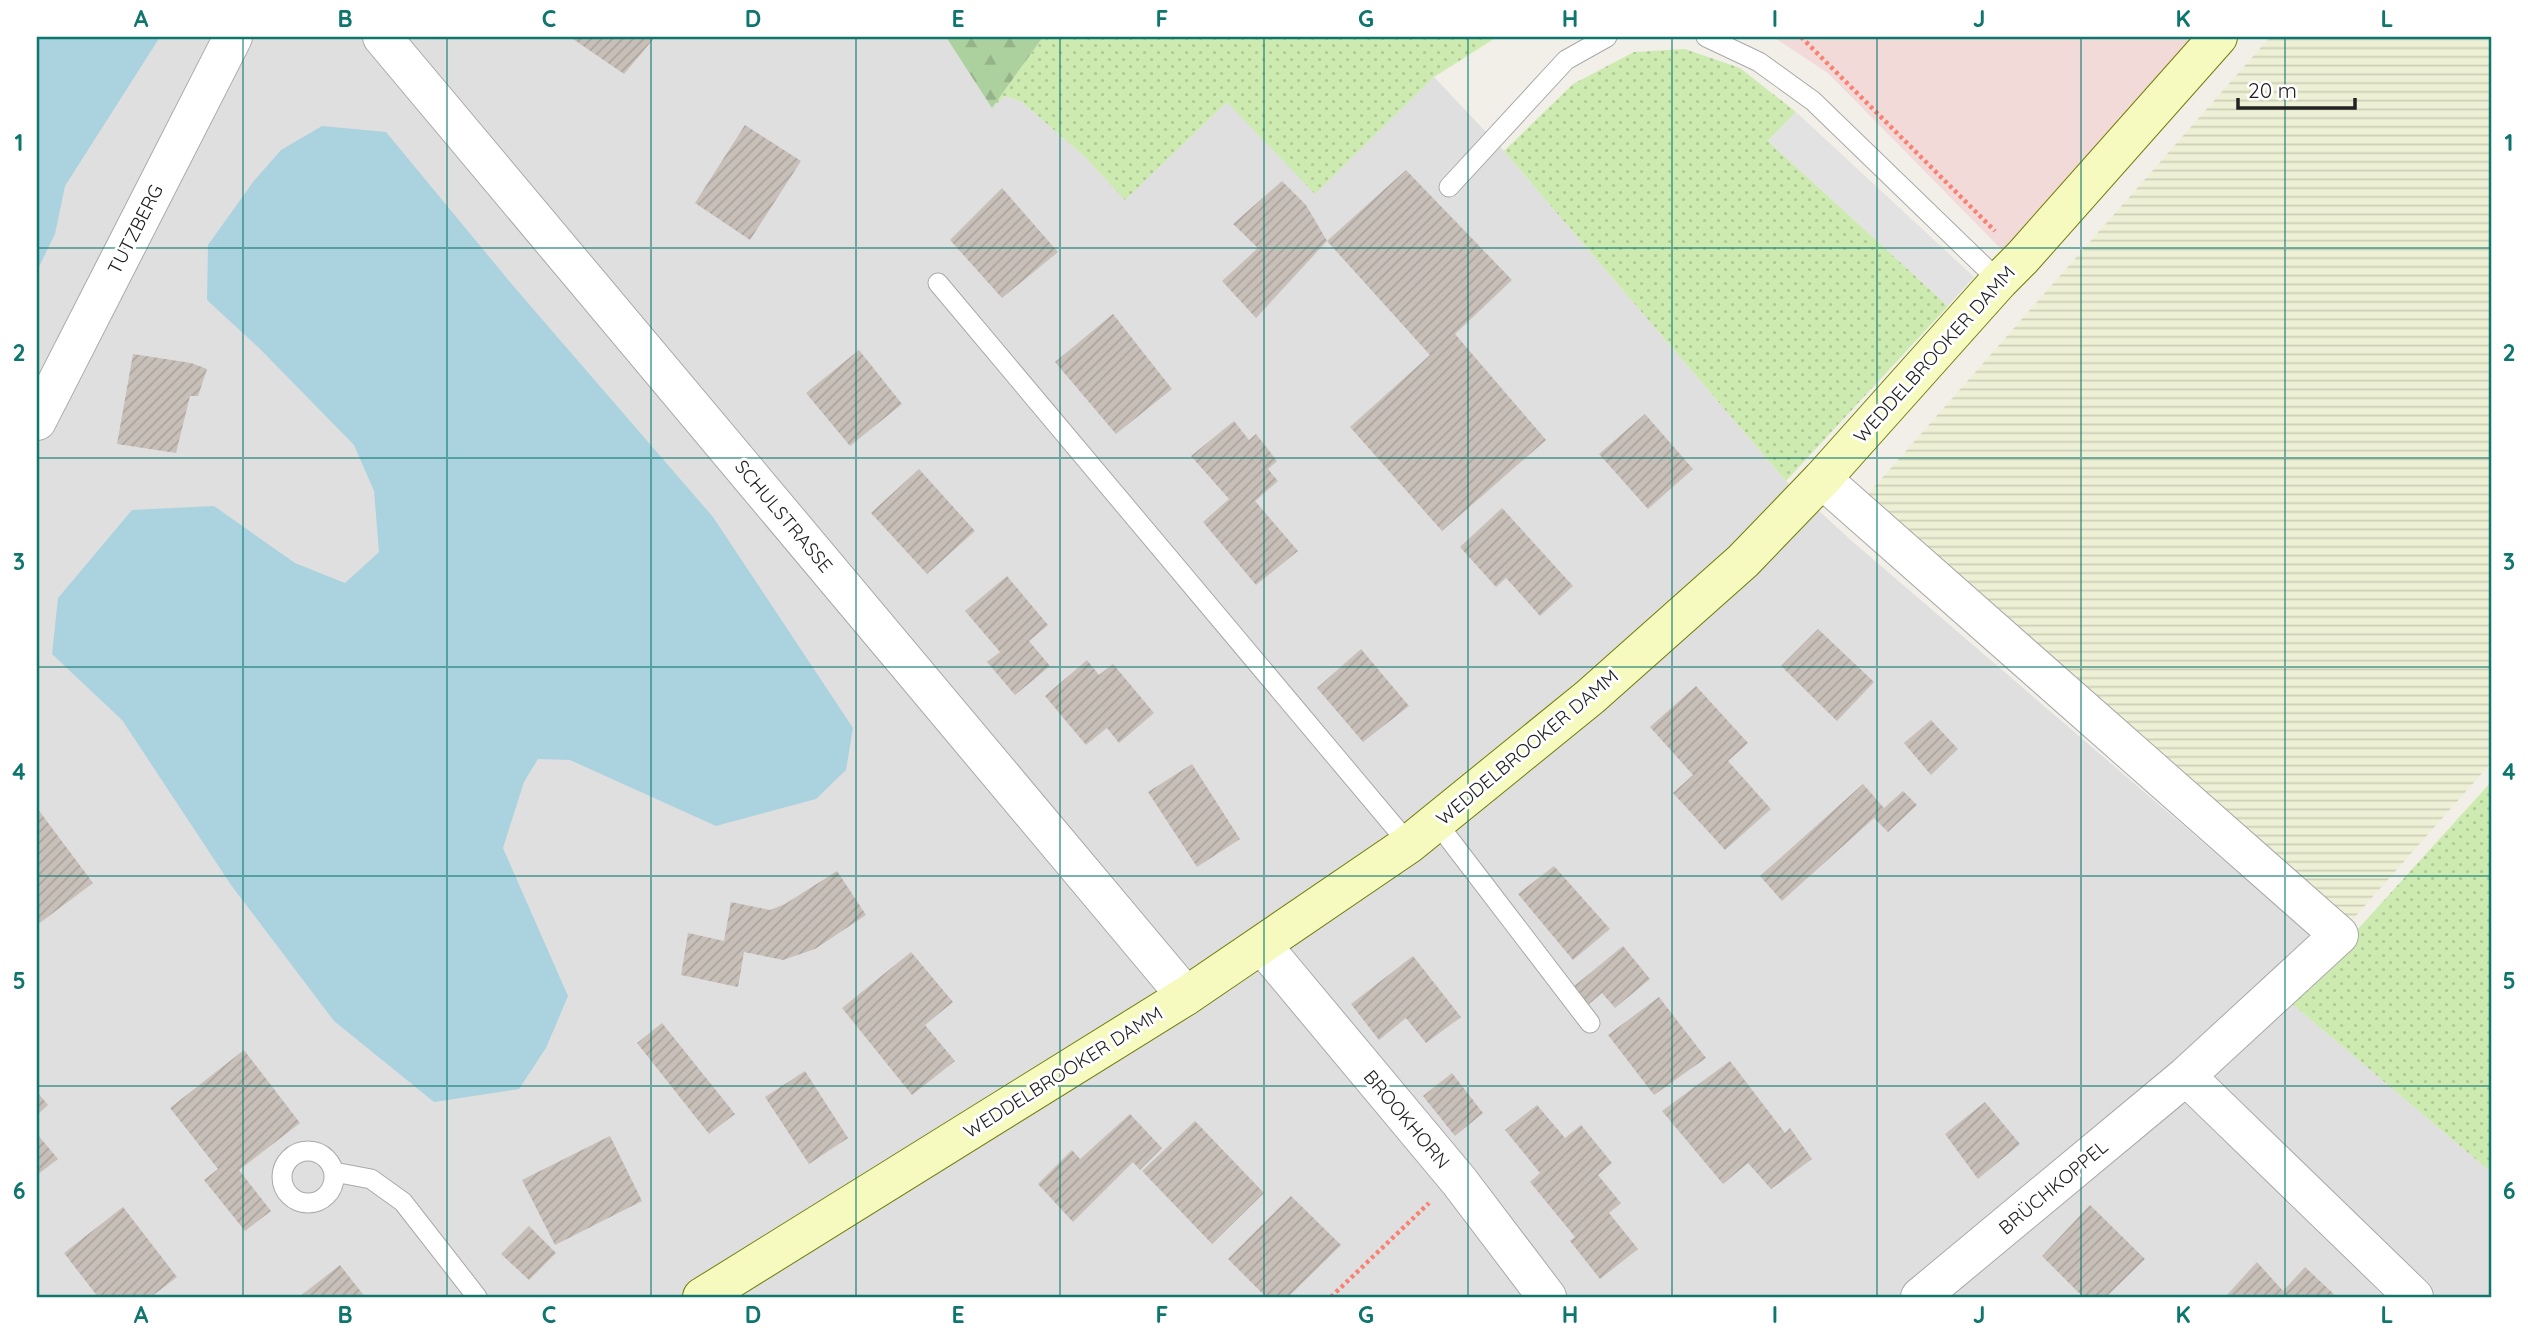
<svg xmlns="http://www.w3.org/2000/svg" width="2528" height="1334" viewBox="0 0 2528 1334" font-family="Quicksand,sans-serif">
<defs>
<pattern id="farmland-rules" width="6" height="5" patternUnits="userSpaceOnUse" patternTransform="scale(1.75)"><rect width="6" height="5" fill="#eef0d5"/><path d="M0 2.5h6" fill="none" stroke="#ccceb7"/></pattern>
<pattern id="grass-dots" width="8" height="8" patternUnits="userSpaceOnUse" patternTransform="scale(1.75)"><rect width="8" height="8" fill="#cdebb0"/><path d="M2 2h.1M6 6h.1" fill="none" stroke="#b0c997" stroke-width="1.8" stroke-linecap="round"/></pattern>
<pattern id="forest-firs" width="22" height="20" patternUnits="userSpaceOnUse" patternTransform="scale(1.75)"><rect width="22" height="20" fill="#add19e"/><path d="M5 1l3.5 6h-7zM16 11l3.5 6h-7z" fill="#95b388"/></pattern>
<pattern id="building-hatch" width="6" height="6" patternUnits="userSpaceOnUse" patternTransform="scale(1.75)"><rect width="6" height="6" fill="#c7bfb8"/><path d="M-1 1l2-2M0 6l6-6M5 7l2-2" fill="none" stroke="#aba49e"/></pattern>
</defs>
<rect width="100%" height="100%" fill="#f2efe9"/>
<!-- residential -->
<path fill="#e0dfdf" d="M 37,37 L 946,37 L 992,107 L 1005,96 L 1022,102 L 1086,158 L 1125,199 L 1227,102 L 1315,193 L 1434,77 L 1504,151 L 1786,481 L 1853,542 L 2326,948 L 2291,1003 L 2491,1172 L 2491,1297 L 37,1297 Z"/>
<!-- commercial -->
<path fill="#f2dad9" d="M 1773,37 L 2195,37 L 2003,251 L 1828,73 Z"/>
<!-- farmland -->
<path fill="url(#farmland-rules)" d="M 2270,37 L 2491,37 L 2491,763 L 2339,935 L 1853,511 Z"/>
<!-- grass -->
<path fill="url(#grass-dots)" d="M 1043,37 L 1497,37 L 1434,77 L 1315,194 L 1227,102 L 1125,200 L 1086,158 L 1022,102 L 1005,96 L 992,108 Z
M 1685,49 L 1740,68 L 1796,112 L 1768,141 L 1948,306 L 1786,481 L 1504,151 L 1573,84 L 1634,52 Z
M 2491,782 L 2491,1172 L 2291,1003 Z"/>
<!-- forest -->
<path fill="url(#forest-firs)" d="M 946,37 L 1043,37 L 992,108 Z"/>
<!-- parking -->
<path fill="#e2e2e2" d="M 1796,112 L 1974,277 L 1948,306 L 1768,141 Z"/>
<!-- water -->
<path fill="#aad3df" d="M 37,37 L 160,37 L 65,186 L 55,234 L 37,271 Z
M 322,126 L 386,132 L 515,288 L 713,517 L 853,728 L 846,770 L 816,799 L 716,826 L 570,760 L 538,759 L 524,782 L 503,848 L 568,996 L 546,1048 L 519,1089 L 434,1102 L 334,1021 L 231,885 L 122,720 L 52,654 L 58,598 L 132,510 L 214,506 L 295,563 L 345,583 L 379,552 L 374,491 L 354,445 L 259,348 L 207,300 L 208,245 L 253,182 L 281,150 Z"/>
<!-- building -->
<path fill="url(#building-hatch)" d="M 570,37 L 655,37 L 624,74 Z
M 745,125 L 801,161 L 750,240 L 695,203 Z
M 1406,170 L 1512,280 L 1455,334 L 1546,440 L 1442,531 L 1350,427 L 1430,355 L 1327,241 Z
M 1282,181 L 1306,205 L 1327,241 L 1256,318 L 1222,281 L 1258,248 L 1233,224 Z
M 1002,188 L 1058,252 L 1002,298 L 950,240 Z
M 1113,314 L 1172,389 L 1116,434 L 1055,362 Z
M 859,350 L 902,404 L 850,446 L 806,393 Z
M 133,354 L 191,363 L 207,369 L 198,396 L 190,396 L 176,453 L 117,444 Z
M 1645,414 L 1693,469 L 1648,509 L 1599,454 Z
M 1234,421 L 1249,440 L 1256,434 L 1277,461 L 1268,469 L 1278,481 L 1255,501 L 1298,551 L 1256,585 L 1203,522 L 1229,499 L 1191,456 Z
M 919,469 L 975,531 L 927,574 L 871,513 Z
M 1502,508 L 1573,586 L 1540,616 L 1506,578 L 1496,587 L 1460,547 Z
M 1007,576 L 1048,625 L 1029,641 L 1050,666 L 1015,695 L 987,662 L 1000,652 L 965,611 Z
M 1818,629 L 1874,682 L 1837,721 L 1781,666 Z
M 1361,649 L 1409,706 L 1363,742 L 1317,688 Z
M 1087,660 L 1099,675 L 1113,664 L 1154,713 L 1119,743 L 1107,728 L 1086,745 L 1045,696 Z
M 1696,686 L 1748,743 L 1728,761 L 1771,809 L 1725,850 L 1673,793 L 1693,775 L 1650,727 Z
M 1931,720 L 1958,749 L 1931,775 L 1904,743 Z
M 1192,764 L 1240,839 L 1197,867 L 1148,792 Z
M 1863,784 L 1884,808 L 1903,791 L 1917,805 L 1888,832 L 1874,818 L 1782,901 L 1760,876 Z
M 37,808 L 93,883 L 37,925 Z
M 1554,866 L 1610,929 L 1573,960 L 1518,894 Z
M 837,871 L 866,915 L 815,949 L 783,960 L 744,952 L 738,987 L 681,975 L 688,933 L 724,941 L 731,902 L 770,910 L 785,904 Z
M 1623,946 L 1650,979 L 1615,1008 L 1602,993 L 1588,1005 L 1573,987 Z
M 911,952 L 953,1002 L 925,1025 L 955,1061 L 912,1095 L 842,1008 Z
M 1413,956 L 1461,1017 L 1426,1043 L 1406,1018 L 1379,1040 L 1351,1004 Z
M 1659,997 L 1706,1058 L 1654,1095 L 1608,1035 Z
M 662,1023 L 735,1114 L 709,1134 L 637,1043 Z
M 244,1050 L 300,1123 L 239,1170 L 271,1211 L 245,1231 L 204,1180 L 218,1169 L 170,1108 Z
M 1730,1061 L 1785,1133 L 1790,1128 L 1812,1159 L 1771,1189 L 1748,1163 L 1723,1184 L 1662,1111 Z
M 805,1071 L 848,1138 L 809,1164 L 765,1097 Z
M 1452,1073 L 1483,1113 L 1455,1136 L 1423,1096 Z
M 37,1092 L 48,1105 L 37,1115 Z
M 1985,1102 L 2020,1144 L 1978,1179 L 1945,1134 Z
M 1537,1105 L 1565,1138 L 1581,1125 L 1612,1163 L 1598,1175 L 1621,1203 L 1609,1213 L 1638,1249 L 1600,1279 L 1570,1241 L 1575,1237 L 1530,1182 L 1540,1173 L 1505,1130 Z
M 1130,1114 L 1162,1148 L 1140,1170 L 1133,1162 L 1073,1222 L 1038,1184 L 1072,1150 L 1080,1159 Z
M 1195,1121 L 1264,1193 L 1212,1244 L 1142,1171 Z
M 37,1134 L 58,1159 L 37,1175 Z
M 610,1136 L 642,1201 L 555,1245 L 522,1180 Z
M 1291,1196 L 1341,1245 L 1288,1297 L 1266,1297 L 1228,1259 Z
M 2090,1205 L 2145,1259 L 2106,1297 L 2083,1297 L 2042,1256 Z
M 123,1207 L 177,1277 L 151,1297 L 98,1297 L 64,1253 Z
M 529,1226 L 556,1253 L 529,1280 L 501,1254 Z
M 2257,1262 L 2283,1291 L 2305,1267 L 2337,1297 L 2225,1297 Z
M 340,1265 L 365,1297 L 299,1297 Z"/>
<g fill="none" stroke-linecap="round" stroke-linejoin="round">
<!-- lane casing -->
<g stroke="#a9a9a9" stroke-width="21">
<path id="lane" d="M 1706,37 L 1759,62 L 1813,101 L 1999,281
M 1449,187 L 1566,60 L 1607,37
M 938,283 L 1409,844
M 1437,823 L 1590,1023
M282 1177a26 26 0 1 1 52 0a26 26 0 1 1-52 0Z
M 334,1172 L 371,1179 L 403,1202 L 477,1297"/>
</g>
<!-- street casing -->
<g stroke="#a9a9a9" stroke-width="40">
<path id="street" d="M 382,37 L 1186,996
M 37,421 L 233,37
M 1822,479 L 2339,935 L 2186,1076 L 1920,1297
M 1262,945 L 1459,1181 L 1547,1297
M 2186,1076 L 2414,1297"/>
</g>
<!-- secondary casing -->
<g stroke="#707d05" stroke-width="40">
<path id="secondary" d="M 702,1297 L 1186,996 L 1409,844 L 1590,697 L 1743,561 L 1822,479 L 1999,281 L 2022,258 L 2218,37"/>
</g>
<!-- path -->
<path stroke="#fa8072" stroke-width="4.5" stroke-dasharray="3.5 3.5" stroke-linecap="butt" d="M 1801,37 L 1995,231
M 1331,1297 L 1429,1203"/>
<!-- lane -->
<use href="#lane" stroke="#fff" stroke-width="19"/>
<!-- street -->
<use href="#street" stroke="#fff" stroke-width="38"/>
<!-- secondary -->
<use href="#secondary" stroke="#f7fabf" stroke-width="38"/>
</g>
<!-- grid -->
<path fill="none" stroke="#0f766e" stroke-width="2" stroke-opacity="0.55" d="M 243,37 L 243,1297M 447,37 L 447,1297M 651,37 L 651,1297M 856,37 L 856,1297M 1060,37 L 1060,1297M 1264,37 L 1264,1297M 1468,37 L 1468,1297M 1672,37 L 1672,1297M 1877,37 L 1877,1297M 2081,37 L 2081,1297M 2285,37 L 2285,1297M 37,248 L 2491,248M 37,458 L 2491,458M 37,667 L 2491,667M 37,876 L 2491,876M 37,1086 L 2491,1086"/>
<g text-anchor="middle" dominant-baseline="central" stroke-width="6" stroke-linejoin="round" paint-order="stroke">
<!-- street labels -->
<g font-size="19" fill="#222" stroke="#fff">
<text transform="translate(135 229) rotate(-63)">TUTZBERG</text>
<text transform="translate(1934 354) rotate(-48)">WEDDELBROOKER DAMM</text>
<text transform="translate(784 516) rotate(50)">SCHULSTRASSE</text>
<text transform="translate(1527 747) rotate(-40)">WEDDELBROOKER DAMM</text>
<text transform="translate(1063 1072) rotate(-32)">WEDDELBROOKER DAMM</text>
<text transform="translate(1407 1119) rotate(50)">BROOKHORN</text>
<text transform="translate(2053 1187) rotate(-40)">BRÜCHKOPPEL</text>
</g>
</g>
<!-- border -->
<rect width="2528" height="1334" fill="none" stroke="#ffffff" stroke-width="77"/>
<!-- scale -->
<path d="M2238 98v10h117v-10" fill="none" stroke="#222222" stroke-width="3.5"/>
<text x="2248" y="98" font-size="21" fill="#222222" stroke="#ffffff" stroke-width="5" paint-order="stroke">20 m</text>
<rect x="38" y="38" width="2452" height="1258" fill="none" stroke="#0f766e" stroke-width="2.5"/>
<g font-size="23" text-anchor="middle" font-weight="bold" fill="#0f766e">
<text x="141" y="27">A</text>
<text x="345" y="27">B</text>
<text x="549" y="27">C</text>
<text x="753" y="27">D</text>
<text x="958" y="27">E</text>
<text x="1162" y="27">F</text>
<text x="1366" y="27">G</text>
<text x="1570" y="27">H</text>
<text x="1775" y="27">I</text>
<text x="1979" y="27">J</text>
<text x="2183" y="27">K</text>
<text x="2387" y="27">L</text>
<text x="19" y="151">1</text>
<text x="2509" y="151">1</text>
<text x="19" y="361">2</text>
<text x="2509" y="361">2</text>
<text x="19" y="570">3</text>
<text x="2509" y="570">3</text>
<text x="19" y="780">4</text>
<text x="2509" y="780">4</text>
<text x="19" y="989">5</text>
<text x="2509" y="989">5</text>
<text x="19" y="1199">6</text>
<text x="2509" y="1199">6</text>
<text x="141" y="1323">A</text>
<text x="345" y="1323">B</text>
<text x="549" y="1323">C</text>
<text x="753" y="1323">D</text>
<text x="958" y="1323">E</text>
<text x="1162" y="1323">F</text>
<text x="1366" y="1323">G</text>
<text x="1570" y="1323">H</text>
<text x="1775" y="1323">I</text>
<text x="1979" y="1323">J</text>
<text x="2183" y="1323">K</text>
<text x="2387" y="1323">L</text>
</g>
</svg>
